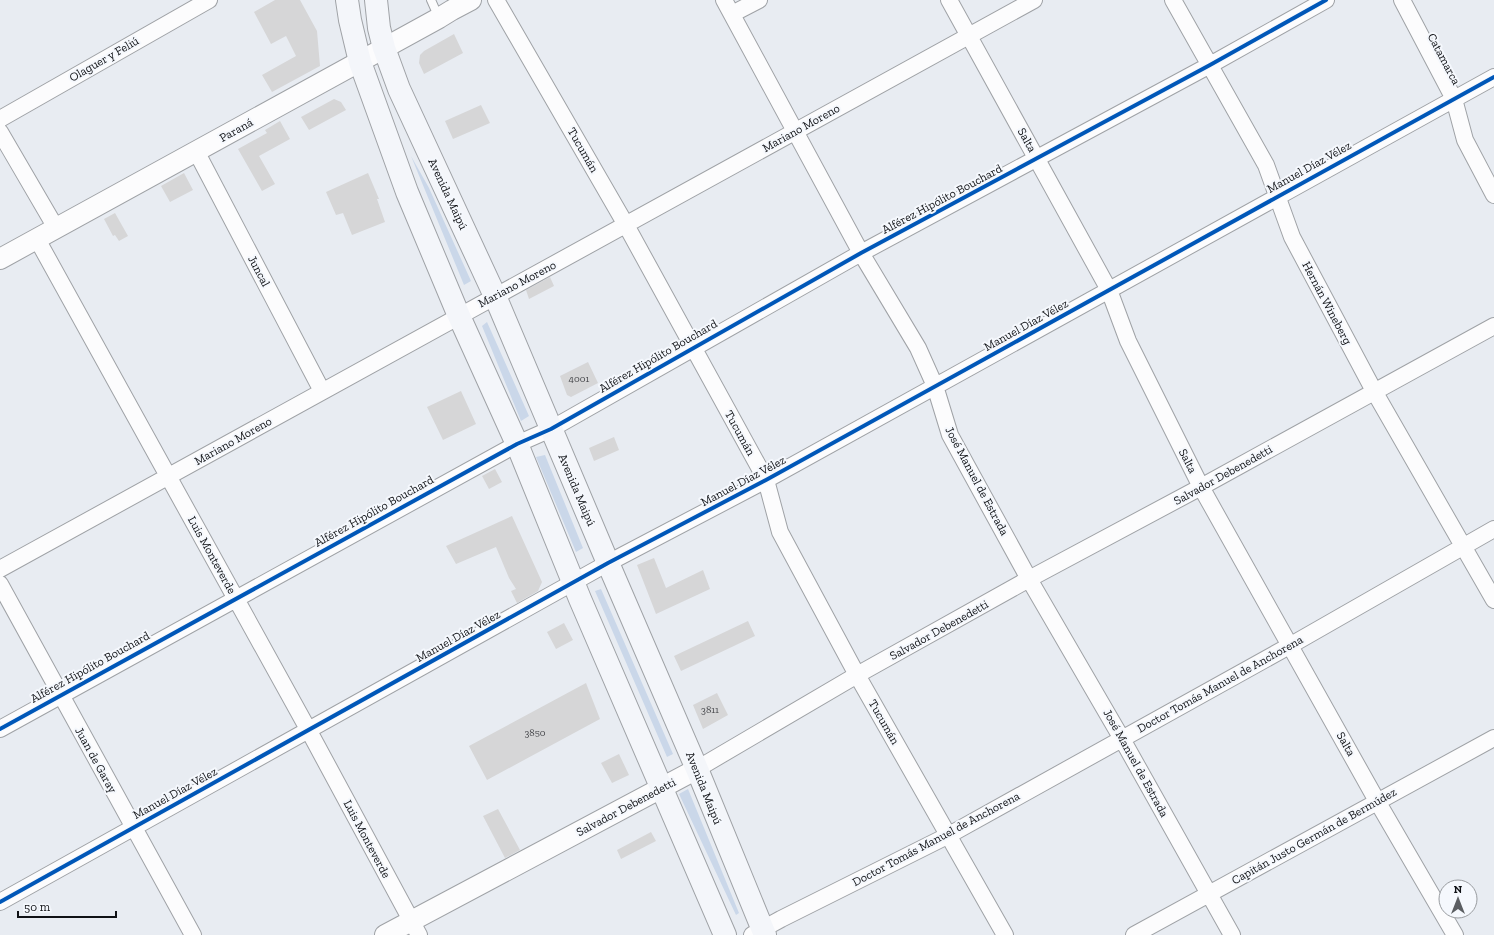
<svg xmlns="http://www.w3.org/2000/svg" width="1494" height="935" viewBox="0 0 1494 935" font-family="'Zilla Slab',serif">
<rect width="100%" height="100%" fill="#e8ecf2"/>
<!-- green -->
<path fill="#cad7e9" d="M 411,156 L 429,188 L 471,281 L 464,285 Z
M 487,322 L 529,416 L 521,421 L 482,326 Z
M 545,455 L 583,548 L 576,552 L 536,457 Z
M 601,589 L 673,754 L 667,757 L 595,591 Z
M 688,789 L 739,913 L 736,915 L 679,794 Z"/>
<!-- building -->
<path fill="#d6d6d7" d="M 275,0 L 300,0 L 317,31 L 320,66 L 272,92 L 262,75 L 296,56 L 286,36 L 271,44 L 254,12 Z
M 454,34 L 463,53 L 424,74 L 419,63 L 420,55 L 424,51 Z
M 334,99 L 341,102 L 346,110 L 309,130 L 301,117 Z
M 481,105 L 490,123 L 453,139 L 445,121 Z
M 280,121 L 290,139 L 259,156 L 275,184 L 262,191 L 238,149 L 267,133 L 265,130 Z
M 184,173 L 193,190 L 170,202 L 161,186 Z
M 368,173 L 379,199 L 377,199 L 385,222 L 352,235 L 343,213 L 336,215 L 326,192 Z
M 115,213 L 128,236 L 119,241 L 115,235 L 113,236 L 104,219 Z
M 550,277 L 554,286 L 529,299 L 526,290 Z
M 588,362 L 598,383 L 571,397 L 567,395 L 560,376 Z
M 461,391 L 476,424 L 443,440 L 427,407 Z
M 614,437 L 619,450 L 594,461 L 589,448 Z
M 495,469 L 502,482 L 489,489 L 482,476 Z
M 512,516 L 542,582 L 538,591 L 517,603 L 511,591 L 516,589 L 509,578 L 496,547 L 456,564 L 446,546 Z
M 654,558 L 666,588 L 703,570 L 710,589 L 656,614 L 637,565 Z
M 748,621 L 755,636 L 681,671 L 674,656 Z
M 564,623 L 573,640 L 556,649 L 547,632 Z
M 586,683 L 600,719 L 487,780 L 469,746 Z
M 717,693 L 728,715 L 703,729 L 693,705 Z
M 619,754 L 629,775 L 612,783 L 601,763 Z
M 498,809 L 520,850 L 505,858 L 483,816 Z
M 651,832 L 656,841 L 621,859 L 617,850 Z"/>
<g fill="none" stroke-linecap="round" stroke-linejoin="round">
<!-- service casing -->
<g stroke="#9fa2a6" stroke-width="10">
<path id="service" d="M 431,0 L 439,18"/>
</g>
<!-- minor casing -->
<g stroke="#9fa2a6" stroke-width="18">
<path id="minor" d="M 496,0 L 626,225 L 766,480 L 780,532 L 857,675 L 1005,935
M 724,0 L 861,253 L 918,348 L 935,386 L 950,435 L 1029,579 L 1122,739 L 1232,935
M 949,0 L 1109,290 L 1128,341 L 1201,487 L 1377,801 L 1455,935
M 1173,0 L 1266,165 L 1292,237 L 1374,391 L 1494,600
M 1402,0 L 1454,99 L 1465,140 L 1494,195
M 732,14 L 759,0
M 0,119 L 209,0
M 0,132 L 56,228
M 196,151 L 322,391
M 37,239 L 309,731 L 419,935
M 0,569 L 1034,0
M 0,584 L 193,935
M 0,729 L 517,444 L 551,429 L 861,253 L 1210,65 L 1326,0
M 697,769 L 857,675 L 1029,579 L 1201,487 L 1494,326
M 0,902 L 608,563 L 766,480 L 1494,77
M 752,935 L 781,919 L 949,835 L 1291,645 L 1494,529
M 1134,935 L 1494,738"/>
</g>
<!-- tertiary casing -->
<g stroke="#9fa2a6" stroke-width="22">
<path id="tertiary" d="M 0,259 L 439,18 L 452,10 L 471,0
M 385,935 L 697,769"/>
</g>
<!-- secondary casing -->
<g stroke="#9fa2a6" stroke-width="24">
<path id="secondary" d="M 347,0 L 350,20 L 360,62 L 407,192 L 459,316 L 517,444 L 580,599 L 725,935
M 376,0 L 379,28 L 384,48 L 399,89 L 495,296 L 608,563 L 697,769 L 765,935"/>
</g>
<!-- service -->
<use href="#service" stroke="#fcfcfd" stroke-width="8"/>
<!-- minor -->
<use href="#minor" stroke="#fcfcfd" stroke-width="16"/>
<!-- tertiary -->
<use href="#tertiary" stroke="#fcfcfd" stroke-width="20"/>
<!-- secondary -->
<use href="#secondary" stroke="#f4f6fa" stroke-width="22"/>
<!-- cycleway casing -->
<g stroke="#f5f8fd" stroke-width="6">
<path id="cycleway" d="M 0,729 L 517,444 L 551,429 L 861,253 L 1210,65 L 1326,0
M 0,902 L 608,563 L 766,480 L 1494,77"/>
</g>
<!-- cycleway -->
<use href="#cycleway" stroke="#0057b8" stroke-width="4"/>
</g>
<g text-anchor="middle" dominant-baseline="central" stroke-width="4" stroke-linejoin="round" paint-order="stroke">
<!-- number labels -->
<g font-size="10" fill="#434448">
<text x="579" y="379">4001</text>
<text x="710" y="710">3811</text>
<text x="535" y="733">3850</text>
</g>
<!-- street labels -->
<g font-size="12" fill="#0f1115" stroke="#f5f8fd">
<text transform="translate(104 59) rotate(-30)">Olaguer y Feliú</text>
<text transform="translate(1444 59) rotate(62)">Catamarca</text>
<text transform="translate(801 128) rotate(-29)">Mariano Moreno</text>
<text transform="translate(236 130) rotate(-29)">Paraná</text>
<text transform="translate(1027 140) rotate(61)">Salta</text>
<text transform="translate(583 150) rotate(60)">Tucumán</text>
<text transform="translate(1309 167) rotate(-29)">Manuel Díaz Vélez</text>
<text transform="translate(448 194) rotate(65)">Avenida Maipú</text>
<text transform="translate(942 199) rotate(-28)">Alférez Hipólito Bouchard</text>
<text transform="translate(259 271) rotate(62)">Juncal</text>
<text transform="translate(517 284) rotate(-28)">Mariano Moreno</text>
<text transform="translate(1327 303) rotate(62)">Hernán Wineberg</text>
<text transform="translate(1026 325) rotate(-29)">Manuel Díaz Vélez</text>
<text transform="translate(658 356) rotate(-30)">Alférez Hipólito Bouchard</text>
<text transform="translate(740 433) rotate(61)">Tucumán</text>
<text transform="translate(233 441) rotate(-29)">Mariano Moreno</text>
<text transform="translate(1188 461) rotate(63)">Salta</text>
<text transform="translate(1223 475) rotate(-29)">Salvador Debenedetti</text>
<text transform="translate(743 481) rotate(-28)">Manuel Díaz Vélez</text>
<text transform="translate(977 481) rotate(62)">José Manuel de Estrada</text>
<text transform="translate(577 490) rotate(67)">Avenida Maipú</text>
<text transform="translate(374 511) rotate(-29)">Alférez Hipólito Bouchard</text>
<text transform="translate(212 555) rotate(61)">Luis Monteverde</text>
<text transform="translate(939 630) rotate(-29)">Salvador Debenedetti</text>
<text transform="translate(458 636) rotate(-29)">Manuel Díaz Vélez</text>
<text transform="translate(90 667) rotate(-29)">Alférez Hipólito Bouchard</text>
<text transform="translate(1220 684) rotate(-29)">Doctor Tomás Manuel de Anchorena</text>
<text transform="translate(884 722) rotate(60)">Tucumán</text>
<text transform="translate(1346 744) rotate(61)">Salta</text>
<text transform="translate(96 760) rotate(61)">Juan de Garay</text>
<text transform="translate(1136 763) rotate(61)">José Manuel de Estrada</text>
<text transform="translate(704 788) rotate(68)">Avenida Maipú</text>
<text transform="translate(175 793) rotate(-29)">Manuel Díaz Vélez</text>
<text transform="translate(626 807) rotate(-28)">Salvador Debenedetti</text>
<text transform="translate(1314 836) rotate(-29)">Capitán Justo Germán de Bermúdez</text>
<text transform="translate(367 839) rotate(62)">Luis Monteverde</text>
<text transform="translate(936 839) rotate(-28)">Doctor Tomás Manuel de Anchorena</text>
</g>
</g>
<!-- north arrow -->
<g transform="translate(1458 899)"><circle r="19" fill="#f5f8fd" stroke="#999ca0"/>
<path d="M0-3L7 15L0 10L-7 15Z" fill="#5b5e62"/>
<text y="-6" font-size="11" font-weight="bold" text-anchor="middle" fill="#0f1115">N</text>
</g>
<!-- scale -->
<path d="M18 911v6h98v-6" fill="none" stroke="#0f1115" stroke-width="2"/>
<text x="24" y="911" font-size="12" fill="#0f1115" stroke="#f5f8fd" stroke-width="3" paint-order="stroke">50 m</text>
</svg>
